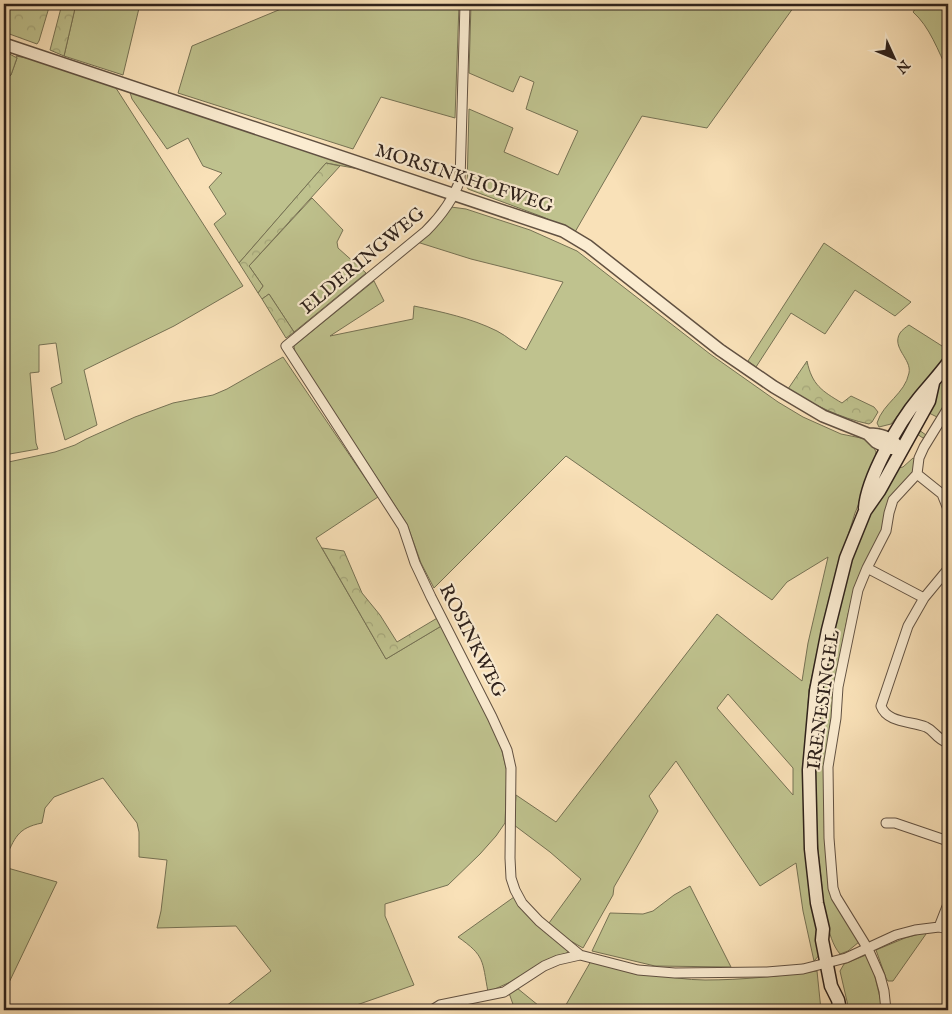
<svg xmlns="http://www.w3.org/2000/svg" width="952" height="1014" viewBox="0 0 952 1014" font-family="'IM FELL English',serif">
<defs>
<pattern id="forest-crowns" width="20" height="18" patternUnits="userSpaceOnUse" patternTransform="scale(1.25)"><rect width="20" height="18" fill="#bfc28e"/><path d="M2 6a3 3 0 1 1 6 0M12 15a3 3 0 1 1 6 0" fill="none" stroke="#a4a67a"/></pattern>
</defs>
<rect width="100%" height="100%" fill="#f9e1b8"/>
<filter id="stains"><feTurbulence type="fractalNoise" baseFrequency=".004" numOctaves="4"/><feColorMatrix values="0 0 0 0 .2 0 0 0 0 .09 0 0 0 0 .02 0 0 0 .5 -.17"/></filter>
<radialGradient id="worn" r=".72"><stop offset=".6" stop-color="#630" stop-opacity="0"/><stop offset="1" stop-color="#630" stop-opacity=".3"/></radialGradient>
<!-- green -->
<path fill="#bfc28e" stroke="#767254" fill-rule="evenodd" d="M 76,4 L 140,4 L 123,75 L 64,56 Z
M 293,4 L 459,4 L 455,118 L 381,97 L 353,149 L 178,93 L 192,46 Z
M 471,4 L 796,4 L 707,128 L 642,116 L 575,232 L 543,217 L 468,189 L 467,187 L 469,109 L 513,128 L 504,152 L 558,175 L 578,131 L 526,109 L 534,82 L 520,76 L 513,92 L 469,73 Z
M 919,4 L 948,4 L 948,71 C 938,51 930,27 913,12 Z
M 16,56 L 37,60 L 114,85 L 243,286 L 174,326 L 84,370 L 97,425 L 65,440 L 51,388 L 62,383 L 56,343 L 39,345 L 39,372 L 30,373 L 36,443 L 38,449 L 4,455 L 4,79 L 11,75 L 17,58 Z
M 129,89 L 370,171 L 326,163 L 239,263 L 214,224 L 226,214 L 209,187 L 222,173 L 203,166 L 188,138 L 167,149 L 132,99 Z
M 312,198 L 343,230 L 337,242 L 338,248 L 366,273 L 294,332 L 269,294 L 262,299 L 258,293 L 263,286 L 249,266 Z
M 451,207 L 466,209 L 530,230 L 577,251 L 710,354 L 778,402 L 803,417 L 841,434 L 866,439 L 872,444 L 876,452 L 875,463 L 855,513 L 841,558 L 829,600 L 809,690 L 805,752 L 816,920 L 821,953 L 814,961 L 803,911 L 796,863 L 760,886 L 676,761 L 649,796 L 658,811 L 614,887 L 613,895 L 583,948 L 562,936 L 549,923 L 581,879 L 550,852 L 514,825 L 516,795 L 556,822 L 717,614 L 802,681 L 808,643 L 828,557 L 787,582 L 772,600 L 566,456 L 434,588 L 421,563 L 407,524 L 295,352 L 294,346 L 374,281 L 384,301 L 330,336 L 413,319 L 414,306 C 442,312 471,318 497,331 C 507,336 516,345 526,350 L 563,282 L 471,259 L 417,242 ZM 728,694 L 793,768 L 793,795 L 717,708 Z
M 824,243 L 911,302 L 895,316 L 855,290 L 825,334 L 791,313 L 756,367 L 748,361 Z
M 909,325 L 942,346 L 948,338 L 948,354 L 891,424 L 879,427 L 877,423 C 883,403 905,394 909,373 C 912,359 891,348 900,333 C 902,330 906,327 909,325 Z
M 283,357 L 378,497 L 316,538 L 386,659 L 443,625 L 470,676 L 500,743 L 507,772 L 505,823 L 496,836 L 480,854 L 448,885 L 385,904 L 385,916 L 414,985 L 348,1008 L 349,1010 L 221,1010 L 271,971 L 236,926 L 157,928 L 161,911 L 167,860 L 139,857 L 139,832 L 137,823 L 103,778 L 54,797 L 45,808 L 42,823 C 17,828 15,838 5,859 L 4,859 L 4,463 L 55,452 L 75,445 L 86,439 L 135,417 L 173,403 L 213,395 L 227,389 Z
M 948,372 L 948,401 L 937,417 L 929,413 L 919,430 L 926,435 L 923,438 L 914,432 L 935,391 Z
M 913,458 L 915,459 L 913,472 L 892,496 L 885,512 L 881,534 L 860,576 L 848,614 L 834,690 L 832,718 L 828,878 L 859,942 L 848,951 L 840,954 C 826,938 823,899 821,878 C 808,778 819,677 846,581 C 852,563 855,543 863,526 C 873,506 886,487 898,468 L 903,467 Z
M 4,867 L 57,882 L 4,993 Z
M 690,886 L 731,967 L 655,966 L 592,951 L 610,913 L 643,914 L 653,911 L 674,895 Z
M 514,897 C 531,917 549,938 572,951 L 548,960 L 515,980 L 488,992 C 482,960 485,956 458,937 Z
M 923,933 L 926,934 L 893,981 L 888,981 L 886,978 L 876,950 L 905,938 Z
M 866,955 L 873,969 L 883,1010 L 849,1010 L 840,971 L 844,964 Z
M 591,961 C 626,968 670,980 705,980 C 742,980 780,976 817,971 L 821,1010 L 563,1010 Z
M 517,988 L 544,1010 L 515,1010 L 509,993 Z"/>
<!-- forest -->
<path fill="url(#forest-crowns)" stroke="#767254" d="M 4,4 L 50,4 L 39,41 L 37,44 L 4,32 Z
M 62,4 L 76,4 L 64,56 L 50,50 Z
M 4,51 L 17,58 L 11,75 L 4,79 Z
M 326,163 L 340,166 L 249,266 L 263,286 L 258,293 L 239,263 Z
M 269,294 L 294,332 L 286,338 L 262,299 Z
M 807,361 C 812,385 822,391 842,403 L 851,396 L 874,407 L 878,412 L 872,422 L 869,424 C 840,418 814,405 788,389 Z
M 322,548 L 344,551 L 362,593 L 380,615 L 397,642 L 439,617 L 443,625 L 386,659 Z"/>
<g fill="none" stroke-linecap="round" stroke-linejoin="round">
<!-- minor casing -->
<g stroke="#615142" stroke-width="11">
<path id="minor" d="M 465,4 L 460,180 C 453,200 441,216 426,231 L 286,346 L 403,527 L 415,563 L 431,597 L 492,717 L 507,750 L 511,768 L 510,858 L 511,878 L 515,890 L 522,903 L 539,921 L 580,955
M 948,408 L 924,447 L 919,458 L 917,474 L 942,494 L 948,509
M 867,568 L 924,598
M 948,569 L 924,598 L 908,626 L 881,706 C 887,723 911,721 926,727 C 935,731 935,738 948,743
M 886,823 L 895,823 L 948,841
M 939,927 L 948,904
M 432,1010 L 440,1005 L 504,992 L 544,966 L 558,960 L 580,955 L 638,970 L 675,973 L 767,972 L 803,969 L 846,958 L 896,935 L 915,930 L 939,927 L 948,929
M 886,1010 L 884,991 L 880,976 L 868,949 L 836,897 L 833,888 L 829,838 L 828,767 L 836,718 L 838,687 L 858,590 L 867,568 L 886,531 L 889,513 L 893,500 L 917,474"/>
</g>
<!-- tertiary casing -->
<g stroke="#615142" stroke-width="14">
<path id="tertiary" d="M 4,44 L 563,231 L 588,246 L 720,350 L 774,387 L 823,416 L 868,434 L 876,442 L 888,448 L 896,449
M 868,434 C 881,434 889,437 898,446"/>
</g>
<!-- secondary casing -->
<g stroke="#2e211b" stroke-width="15">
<path id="secondary" d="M 865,508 C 867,478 899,422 919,398 C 929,386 939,375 948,363
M 840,1010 L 838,1000 L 831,986 L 822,940 L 823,929 L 817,903 L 811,849 L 809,770 L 816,691 L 828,630 L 846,558 L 865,511 L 879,491 L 929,401 L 933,383"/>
</g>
<!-- minor -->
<use href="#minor" stroke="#fbecd1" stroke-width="9"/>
<!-- tertiary -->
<use href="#tertiary" stroke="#fbecd1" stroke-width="11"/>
<!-- secondary -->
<use href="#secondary" stroke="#fbecd1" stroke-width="12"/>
</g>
<g text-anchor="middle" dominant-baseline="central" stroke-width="4.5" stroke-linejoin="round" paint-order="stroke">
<!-- street labels -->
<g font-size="19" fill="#2e211b" stroke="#fbecd1">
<text transform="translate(464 179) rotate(18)">MORSINKHOFWEG</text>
<text transform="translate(363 261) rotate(-40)">ELDERINGWEG</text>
<text transform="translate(472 641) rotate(63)">ROSINKWEG</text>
<text transform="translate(824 700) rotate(-82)">IRENESINGEL</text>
</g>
</g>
<!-- margin -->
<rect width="952" height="1014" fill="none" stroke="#f9e1b8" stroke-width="20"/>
<rect x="5" y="5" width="942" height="1004" fill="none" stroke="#2e211b" stroke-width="2.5"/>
<rect x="10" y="10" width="932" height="994" fill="none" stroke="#2e211b"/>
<!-- north arrow -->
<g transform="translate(894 58) rotate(134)" stroke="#fbecd1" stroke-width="4" paint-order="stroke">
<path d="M0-4L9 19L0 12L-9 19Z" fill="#2e211b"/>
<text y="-8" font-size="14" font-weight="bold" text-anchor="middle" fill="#2e211b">N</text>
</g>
<rect width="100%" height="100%" filter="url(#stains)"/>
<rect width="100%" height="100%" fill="url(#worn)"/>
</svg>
